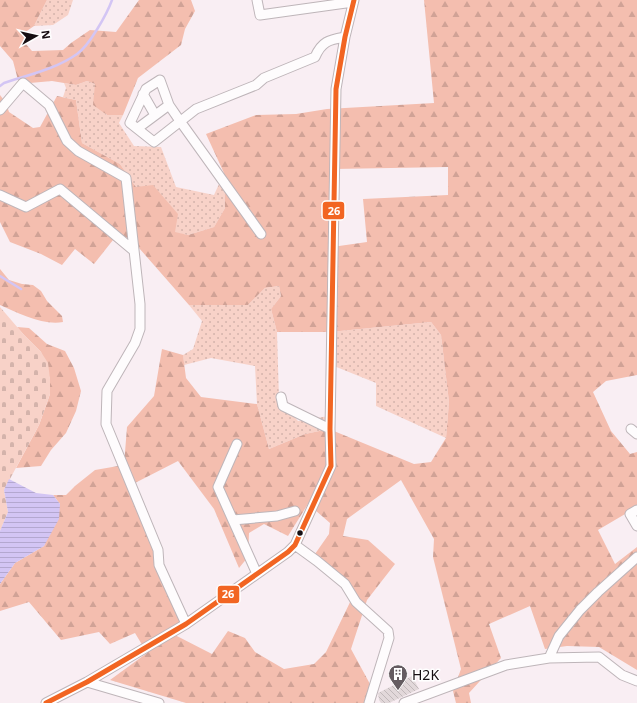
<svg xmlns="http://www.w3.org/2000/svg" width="637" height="703" viewBox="0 0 637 703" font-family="'Noto Sans',sans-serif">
<defs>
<pattern id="green-dots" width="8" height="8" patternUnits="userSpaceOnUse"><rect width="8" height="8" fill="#f8d2c8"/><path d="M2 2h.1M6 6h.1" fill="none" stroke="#d4b3ab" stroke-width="1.8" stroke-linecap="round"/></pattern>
<pattern id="forest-firs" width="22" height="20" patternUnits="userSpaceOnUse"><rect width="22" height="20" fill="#f4beaf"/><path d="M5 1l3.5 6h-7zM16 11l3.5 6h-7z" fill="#d0a296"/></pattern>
<pattern id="cemetery-stones" width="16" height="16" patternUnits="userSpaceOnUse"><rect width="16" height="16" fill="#f8d2c8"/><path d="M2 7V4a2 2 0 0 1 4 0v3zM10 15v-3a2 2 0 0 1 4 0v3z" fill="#d4b3ab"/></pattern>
<pattern id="water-rules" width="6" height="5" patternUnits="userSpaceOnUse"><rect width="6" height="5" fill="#d3c5f4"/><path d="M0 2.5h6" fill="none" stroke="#b4a8d0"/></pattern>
<pattern id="building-back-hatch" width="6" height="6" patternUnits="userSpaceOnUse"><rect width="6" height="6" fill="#e2d8da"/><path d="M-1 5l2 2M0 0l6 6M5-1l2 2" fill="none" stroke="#c1b8ba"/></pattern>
</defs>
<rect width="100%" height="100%" fill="#f9eef3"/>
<!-- green -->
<path fill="url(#green-dots)" d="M 47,0 L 73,0 L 68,15 L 53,25 L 34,26 Z
M 87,81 L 95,84 L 106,115 L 123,115 L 119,123 L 134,146 L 161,147 L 176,187 L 214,195 L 224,173 L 225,208 L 214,227 L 188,235 L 175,233 L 136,187 L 120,164 L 82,143 L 76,100 L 63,97 L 66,88 L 64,83 L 76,85 Z
M 279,286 L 281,296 L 271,309 L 277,332 L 279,400 L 298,421 L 329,416 L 329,429 L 305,434 L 269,449 L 257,404 L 255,366 L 211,358 L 184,365 L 183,355 L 193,349 L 202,321 L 189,305 L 248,305 L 265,288 Z
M 431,322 L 441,335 L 449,402 L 446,438 L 376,406 L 376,383 L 329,364 L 330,332 Z"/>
<!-- forest -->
<path fill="url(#forest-firs)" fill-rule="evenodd" d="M 0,0 L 47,0 L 34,26 L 24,33 L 25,43 L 32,51 L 63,50 L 71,43 L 90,30 L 116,32 L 139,0 L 191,0 L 195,11 L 185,29 L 181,45 L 138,78 L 123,115 L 107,115 L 93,105 L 95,84 L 87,81 L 76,85 L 52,81 L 19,84 L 13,61 L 0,46 Z
M 424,0 L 637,0 L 637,375 L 606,381 L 593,392 L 611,431 L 630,454 L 637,452 L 637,507 L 598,530 L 615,564 L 637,547 L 637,670 L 599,647 L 567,646 L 545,649 L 530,606 L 489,624 L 501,658 L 469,693 L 471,703 L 456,703 L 453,691 L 461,669 L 433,557 L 434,539 L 401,480 L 347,519 L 343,536 L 368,540 L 395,564 L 367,600 L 351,649 L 370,684 L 366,703 L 186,703 L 110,680 L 147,653 L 135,633 L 110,644 L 99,632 L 61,640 L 29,602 L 0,611 L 0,584 L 15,563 L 44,546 L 60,504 L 53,495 L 66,495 L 75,486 L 95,470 L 124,465 L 127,427 L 154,396 L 162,349 L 183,355 L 186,378 L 201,397 L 257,404 L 269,449 L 305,434 L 329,429 L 414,464 L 431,462 L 446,438 L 449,402 L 441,335 L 431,322 L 330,332 L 277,332 L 271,309 L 281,296 L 279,286 L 265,288 L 248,305 L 189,305 L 139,248 L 128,252 L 113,240 L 94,264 L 75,249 L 62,265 L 41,254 L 10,242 L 0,222 L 0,95 L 6,103 L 9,112 L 33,128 L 40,127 L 57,96 L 76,100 L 82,143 L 120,164 L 136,187 L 153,185 L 178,214 L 175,232 L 188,235 L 214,227 L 225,208 L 224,173 L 206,134 L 256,115 L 296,114 L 327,109 L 434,103 ZM 448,167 L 448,195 L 363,199 L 367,242 L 332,247 L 334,169 ZM 178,461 L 214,509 L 239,568 L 248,557 L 249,533 L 264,524 L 288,536 L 308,504 L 330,523 L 329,534 L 315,554 L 347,580 L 353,596 L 326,652 L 314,664 L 284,669 L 255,652 L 245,638 L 228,631 L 212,654 L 171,633 L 183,621 L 133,484 Z
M 0,269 L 9,280 L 22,284 L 33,285 L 41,291 L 47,301 L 62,316 L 63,322 C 44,326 18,313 0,305 Z
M 17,327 L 29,328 L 47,344 L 65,351 L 74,368 L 81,391 L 76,411 L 66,433 L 51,450 L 41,466 L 16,468 L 39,425 L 50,394 L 50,379 L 41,352 L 24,335 Z"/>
<!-- cemetery -->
<path fill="url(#cemetery-stones)" d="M 0,307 L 24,335 L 41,352 L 48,363 L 50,379 L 50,394 L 39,425 L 4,490 L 8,512 L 0,531 Z"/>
<!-- water -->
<path fill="url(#water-rules)" d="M 9,479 L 36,493 L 53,495 L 60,504 L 59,519 L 44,546 L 15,563 L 0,584 L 0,531 L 8,512 L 4,490 Z"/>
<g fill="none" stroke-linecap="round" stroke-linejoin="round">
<!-- stream -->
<path stroke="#d3c5f4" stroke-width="2.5" d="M 0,86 L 4,83 C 28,75 56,69 77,54 C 89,46 107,14 112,0
M 0,276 L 21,289"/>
</g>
<!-- building -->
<path fill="url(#building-back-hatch)" d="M 412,676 L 419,689 L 389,703 L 381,703 L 379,700 L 378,693 Z"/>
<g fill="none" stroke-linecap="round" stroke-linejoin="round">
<!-- minor casing -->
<g stroke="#beb5b9" stroke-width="11">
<path id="minor" d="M 257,0 L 260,15 L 353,2
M 143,94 L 155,115
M 0,110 L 23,83 L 49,105 L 67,141 L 78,151 L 126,178 L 140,304 L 140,329 L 135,343 L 107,391 L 106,424 L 158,550 L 159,565 L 186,624
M 138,128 L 169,105
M 0,195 L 26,207 L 60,189 L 133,250
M 261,234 L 180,121 L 169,105 L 160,80 L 146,89 L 130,123 L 154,142 L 196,109 L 256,85 L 264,78 L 315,57 C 322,41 329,40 345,37
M 281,397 L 283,406 L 330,429
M 631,429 L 637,434
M 237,444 L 218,487 L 257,574
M 637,510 L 630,514 L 637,526
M 233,520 L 277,516 L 295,511
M 295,545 L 317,561 L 345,584 L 356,602 L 388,631 L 389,638 L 369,703
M 549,658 L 599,657 L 622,675 L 637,681
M 87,682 L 159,703
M 46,703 L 87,682 L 186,624 L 288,552 L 295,545 L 331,466 L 330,429 L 336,89 L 345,37 L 354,0
M 404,703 L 506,665 L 549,658 L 559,636 L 580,610 L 598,592 L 637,557"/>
</g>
<!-- minor -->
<use href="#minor" stroke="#fefcfd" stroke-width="9"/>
<!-- bus-1 casing -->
<g stroke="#fff" stroke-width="8">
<path id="bus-1" d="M 46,703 L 87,682 L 186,624 L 288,552 L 295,545 L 331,466 L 330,429 L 336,89 L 345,37 L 354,0"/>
</g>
<!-- bus-1 -->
<use href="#bus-1" stroke="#f26522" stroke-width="5"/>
</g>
<!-- icons -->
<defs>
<g id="building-pin" transform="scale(1)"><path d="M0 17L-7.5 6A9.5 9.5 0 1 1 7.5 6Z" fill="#655c61" stroke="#fff"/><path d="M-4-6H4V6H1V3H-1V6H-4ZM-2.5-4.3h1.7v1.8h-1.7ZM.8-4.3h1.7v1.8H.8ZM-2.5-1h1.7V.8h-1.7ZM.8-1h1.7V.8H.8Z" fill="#fff"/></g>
</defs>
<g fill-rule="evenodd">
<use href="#building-pin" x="398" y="674"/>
</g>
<!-- markers -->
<circle fill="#160e12" stroke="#fff" stroke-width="1.5" cx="300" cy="533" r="3.5"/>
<g text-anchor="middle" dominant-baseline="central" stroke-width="3" stroke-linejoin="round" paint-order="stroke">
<!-- poi labels -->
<g font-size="14" fill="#160e12" stroke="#fff" text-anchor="start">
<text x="412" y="674">H2K</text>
</g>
</g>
<g stroke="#fff" stroke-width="1.5">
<rect x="322" y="201" width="23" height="19" rx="4" fill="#f26522"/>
<rect x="217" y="585" width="23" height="19" rx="4" fill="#f26522"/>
</g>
<g font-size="11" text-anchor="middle" font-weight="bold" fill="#fff">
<text x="334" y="215">26</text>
<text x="228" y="598">26</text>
</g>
<!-- north arrow -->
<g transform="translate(36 36) rotate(82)" stroke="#ffffff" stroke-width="3" paint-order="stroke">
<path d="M0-3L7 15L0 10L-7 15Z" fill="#160e12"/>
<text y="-6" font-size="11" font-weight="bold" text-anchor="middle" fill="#160e12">N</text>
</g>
</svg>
